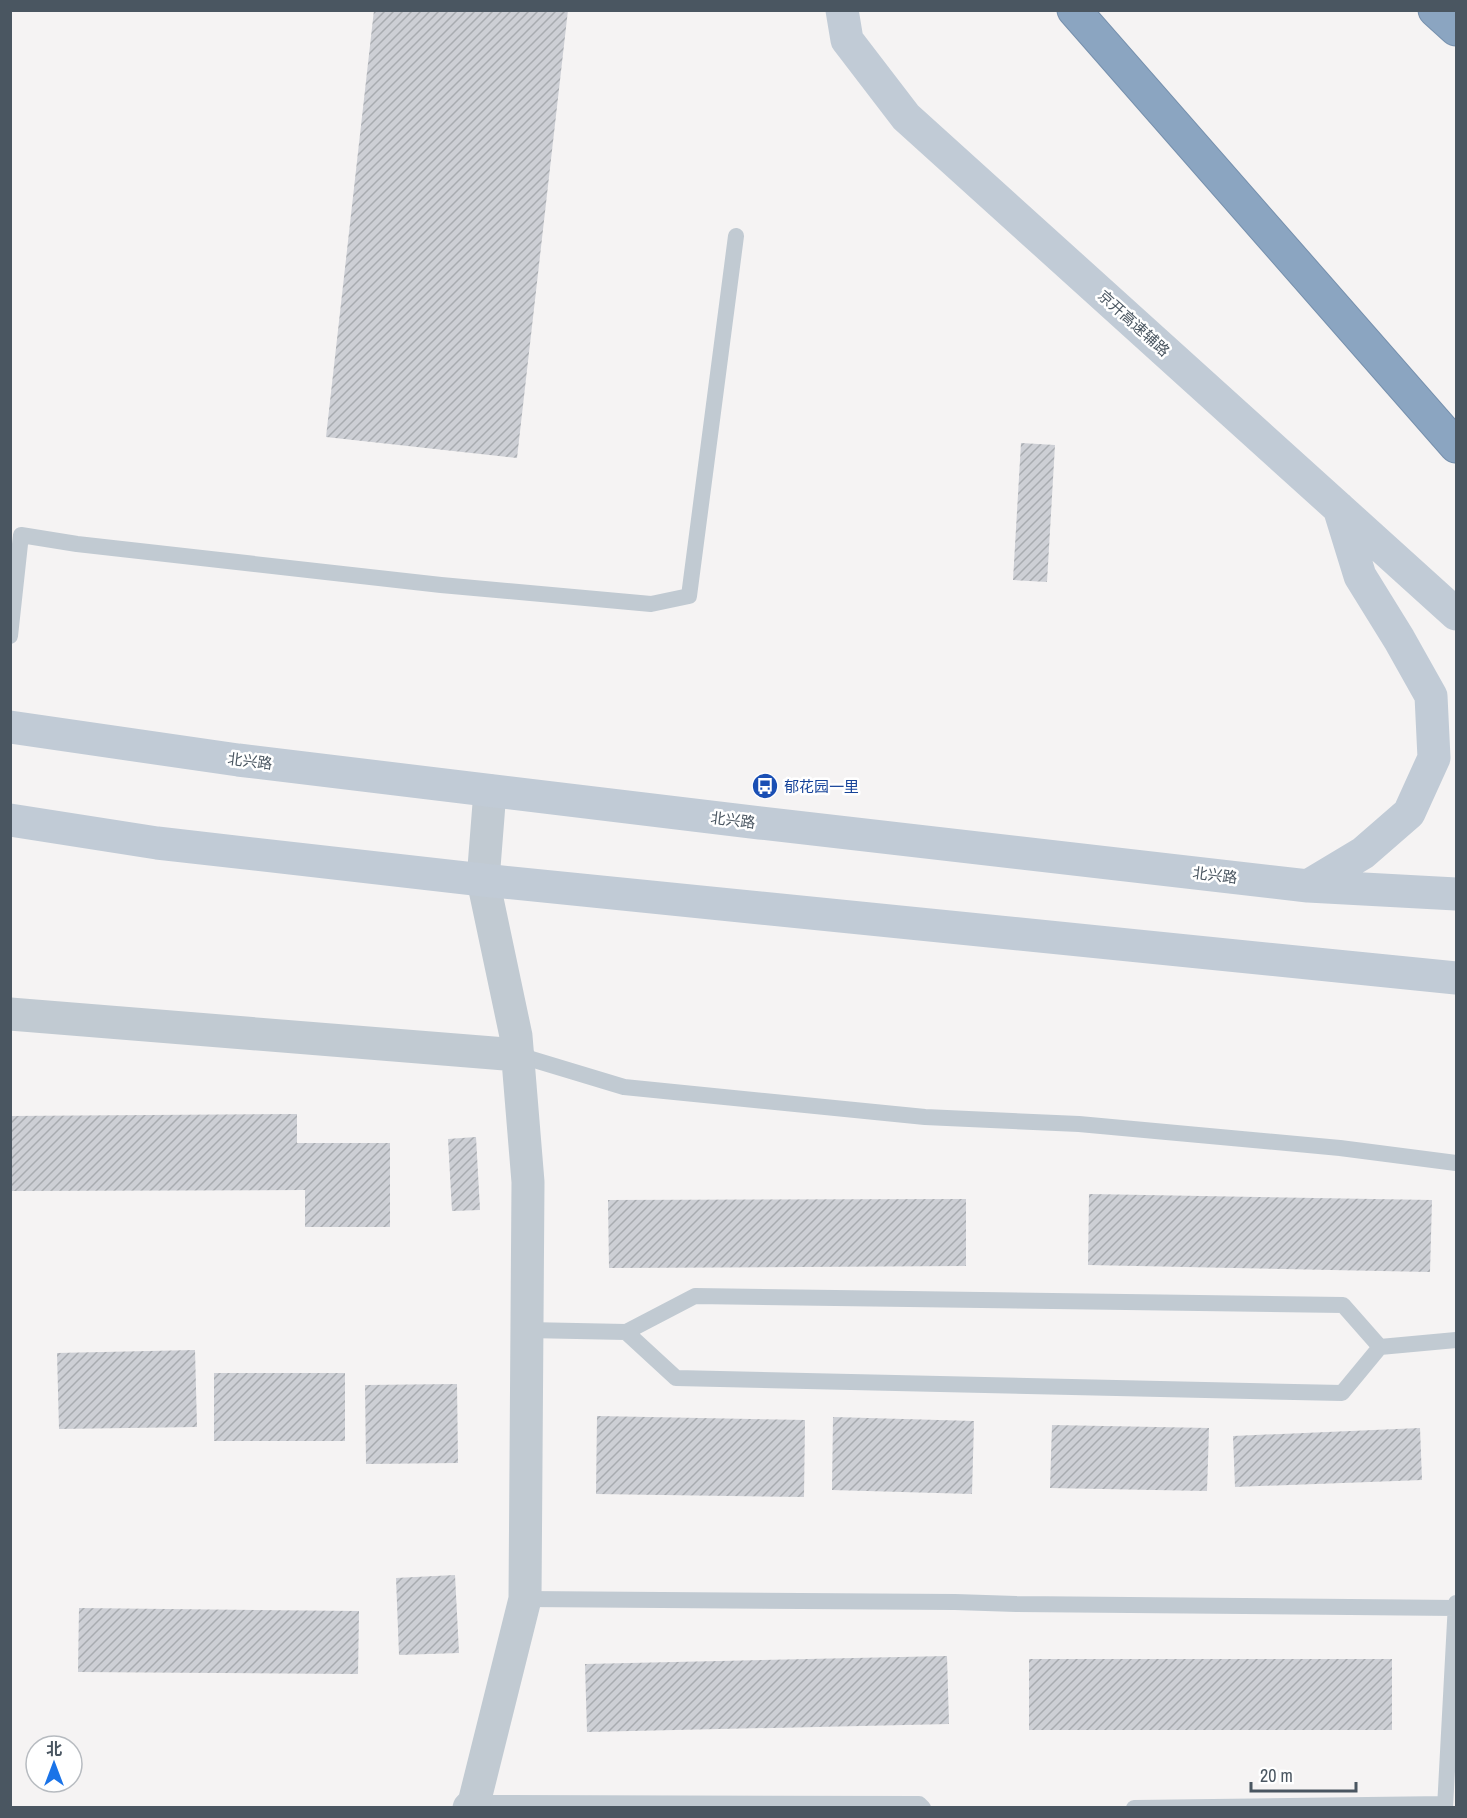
<svg xmlns="http://www.w3.org/2000/svg" width="1467" height="1818" viewBox="0 0 1467 1818" font-family="'Archivo Narrow','Noto Sans SC',sans-serif">
<defs>
<pattern id="building-hatch" width="6" height="6" patternUnits="userSpaceOnUse" patternTransform="scale(1.5)"><rect width="6" height="6" fill="#cdcfd5"/><path d="M-1 1l2-2M0 6l6-6M5 7l2-2" fill="none" stroke="#a8abb0"/></pattern>
</defs>
<rect width="100%" height="100%" fill="#f5f3f3"/>
<!-- building -->
<path fill="url(#building-hatch)" d="M 374,10 L 568,10 L 517,458 L 326,437 Z
M 1021,443 L 1055,445 L 1047,582 L 1013,580 Z
M 297,1114 L 297,1143 L 390,1143 L 390,1227 L 305,1227 L 305,1190 L 10,1191 L 10,1116 Z
M 476,1137 L 480,1210 L 452,1211 L 448,1139 Z
M 1089,1194 L 1432,1200 L 1430,1272 L 1088,1265 Z
M 966,1199 L 966,1266 L 609,1268 L 608,1200 Z
M 195,1350 L 197,1427 L 59,1429 L 57,1353 Z
M 214,1373 L 345,1373 L 345,1441 L 214,1441 Z
M 457,1384 L 458,1463 L 366,1464 L 365,1385 Z
M 597,1416 L 805,1420 L 804,1497 L 596,1494 Z
M 833,1417 L 974,1421 L 972,1494 L 832,1490 Z
M 1052,1425 L 1209,1428 L 1207,1491 L 1050,1488 Z
M 1420,1428 L 1422,1480 L 1235,1487 L 1233,1436 Z
M 455,1575 L 459,1653 L 399,1655 L 396,1578 Z
M 79,1608 L 359,1611 L 358,1674 L 78,1672 Z
M 947,1656 L 949,1724 L 587,1732 L 585,1664 Z
M 1029,1659 L 1392,1659 L 1392,1730 L 1029,1730 Z"/>
<g fill="none" stroke-linecap="round" stroke-linejoin="round">
<!-- motorway casing -->
<g stroke="#7690ad" stroke-width="35">
<path id="motorway" d="M 1074,10 L 1456,446
M 1435,10 L 1456,29"/>
</g>
<!-- service -->
<path stroke="#c1cad2" stroke-width="16" d="M 10,636 L 21,535 L 77,544 L 441,585 L 651,604 L 689,596 L 736,236
M 518,1055 L 624,1087 L 925,1117 L 1079,1124 L 1340,1148 L 1456,1163
M 527,1330 L 626,1332 L 676,1378 L 1342,1393 L 1380,1347 L 1456,1340
M 626,1332 L 695,1296 L 1343,1305 L 1380,1347
M 525,1599 L 955,1602 L 1016,1604 L 1456,1608
M 474,1803 L 919,1804 L 923,1808
M 1134,1808 L 1445,1804
M 1445,1808 L 1456,1603"/>
<!-- minor -->
<path stroke="#c1cad2" stroke-width="33" d="M 10,1014 L 518,1055
M 469,1808 L 474,1803 L 525,1599 L 528,1182 L 516,1036 L 483,880 L 490,791"/>
<!-- secondary -->
<path stroke="#c1cbd6" stroke-width="33" d="M 842,10 L 847,40 L 906,117 L 1456,614
M 10,727 L 238,760 L 760,823 L 1308,886 L 1456,894
M 10,820 L 157,843 L 483,880 L 1456,978
M 1308,886 L 1363,853 L 1409,813 L 1434,758 L 1431,696 L 1399,639 L 1360,576 L 1339,508"/>
<!-- motorway -->
<use href="#motorway" stroke="#8ba5c1" stroke-width="33"/>
</g>
<!-- icons -->
<defs>
<g id="bus-disc" transform="scale(1.35)"><circle r="9.5" fill="#1a4fb4" stroke="#fff"/><path d="M-5-6H5V4H4V6H2V4H-2V6H-4V4H-5ZM-3.5-4V0h7V-4ZM-3.5 1.2v1.5H-2V1.2ZM2 1.2v1.5H3.5V1.2Z" fill="#fff"/></g>
</defs>
<g fill-rule="evenodd">
<use href="#bus-disc" x="765" y="786"/>
</g>
<g text-anchor="middle" dominant-baseline="central" stroke-width="5" stroke-linejoin="round" paint-order="stroke">
<!-- street labels -->
<g font-size="15" fill="#4a5661" stroke="#fff">
<text transform="translate(1134 323) rotate(42)">京开高速辅路</text>
<text transform="translate(250 761) rotate(7)">北兴路</text>
<text transform="translate(733 820) rotate(7)">北兴路</text>
<text transform="translate(1215 875) rotate(7)">北兴路</text>
</g>
<!-- transit labels -->
<g font-size="15" fill="#164399" stroke="#fff" text-anchor="start">
<text x="784" y="786">郁花园一里</text>
</g>
</g>
<!-- border -->
<rect width="1467" height="1818" fill="none" stroke="#4a5661" stroke-width="24"/>
<!-- north arrow -->
<g transform="translate(54 1764)"><circle r="28" fill="#ffffff" stroke="#b7bbc0" stroke-width="1.5"/>
<path d="M0-4.5L10 22L0 15L-10 22Z" fill="#1a73e8"/>
<text y="-9" font-size="16" font-weight="bold" text-anchor="middle" fill="#4a5661">北</text>
</g>
<!-- scale -->
<path d="M1251 1782v9h105v-9" fill="none" stroke="#4a5661" stroke-width="3"/>
<text x="1260" y="1782" font-size="18" fill="#4a5661" stroke="#ffffff" stroke-width="4.5" paint-order="stroke">20 m</text>
</svg>
